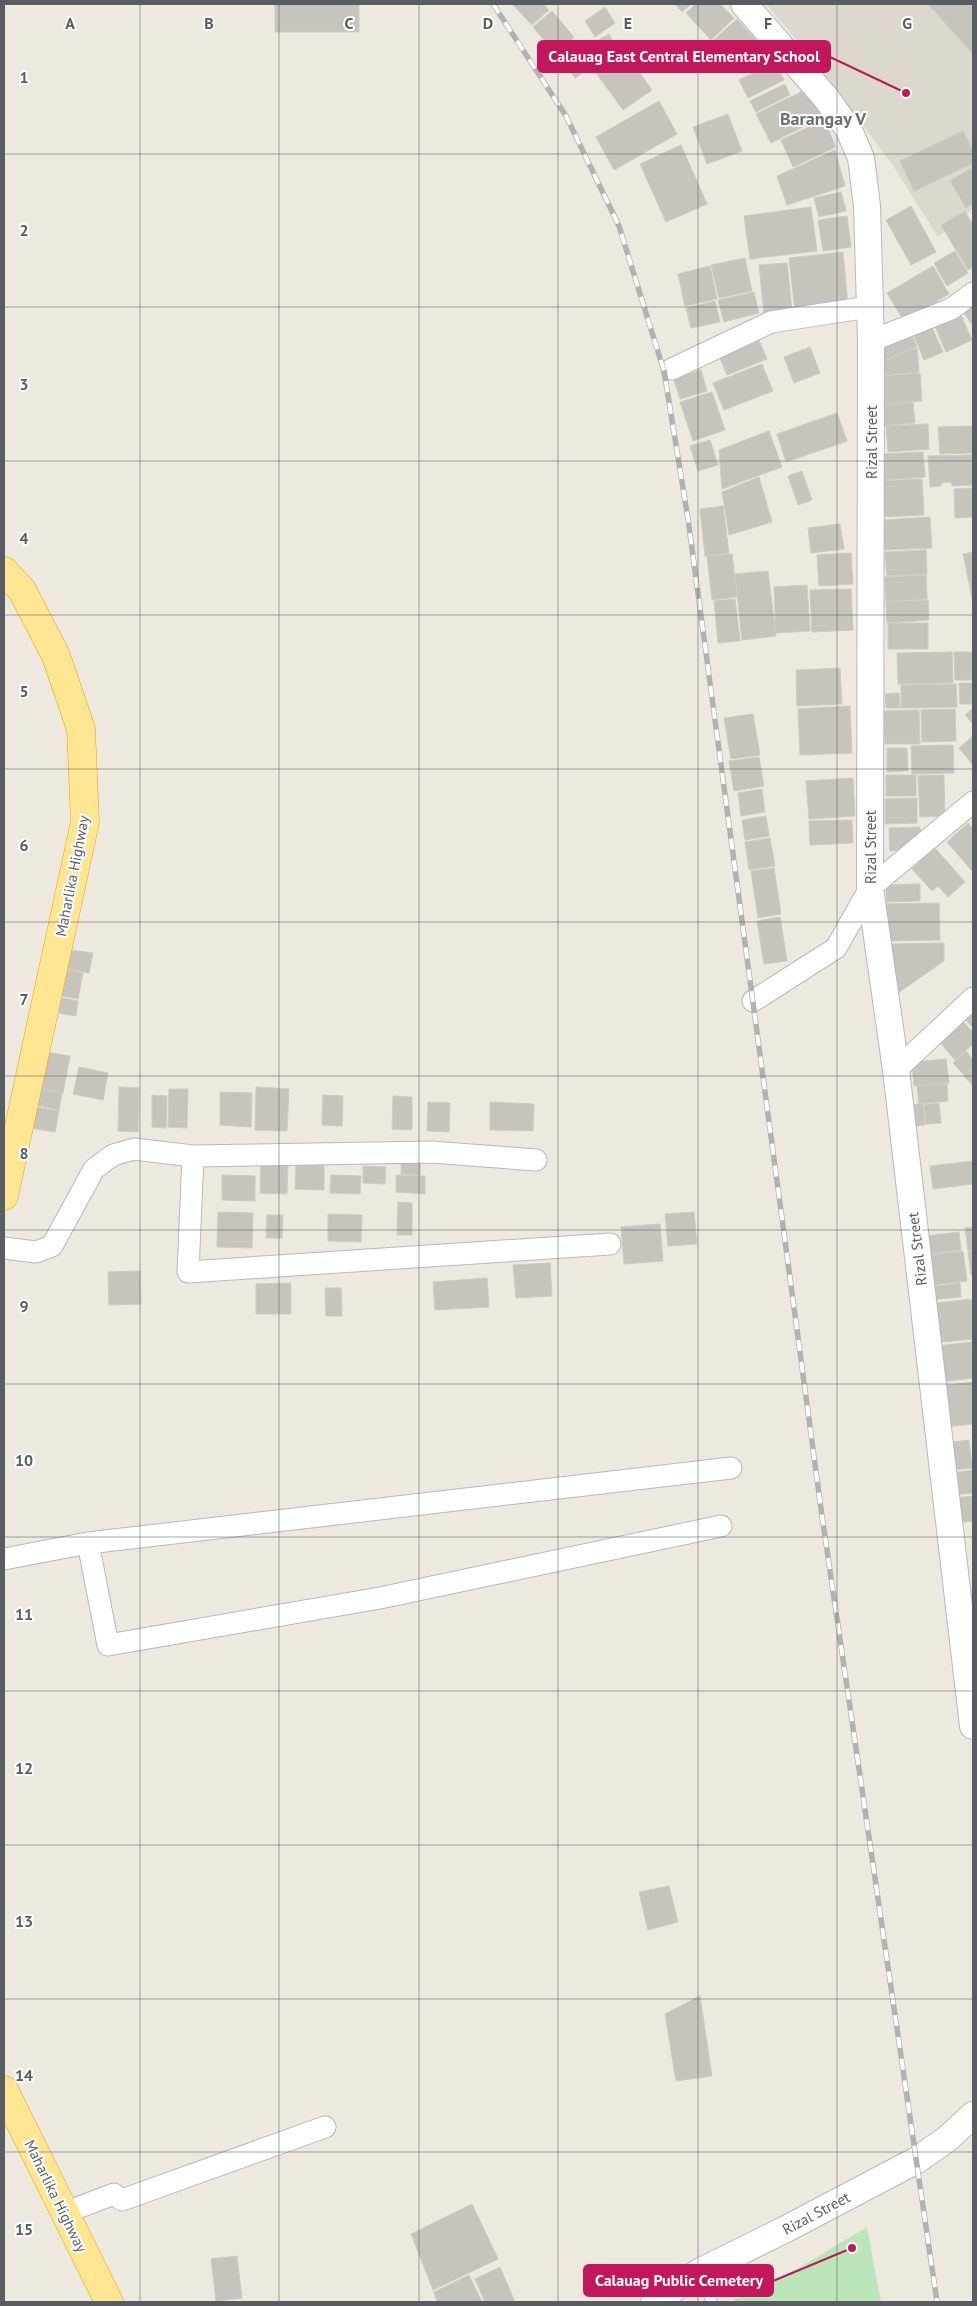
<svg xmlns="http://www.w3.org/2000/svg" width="977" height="2306" viewBox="0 0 977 2306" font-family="'PT Sans',sans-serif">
<rect width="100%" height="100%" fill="#ede9df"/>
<!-- education -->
<path fill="#dcd8ce" d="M 766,4 L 973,4 L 973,209 L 938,237 L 892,164 L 807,52 Z"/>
<!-- green -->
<path fill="#bae6ba" d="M 867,2227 L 881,2302 L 730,2302 L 797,2269 Z"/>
<!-- building -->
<path fill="#c7c4bd" stroke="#d1cbbe" d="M 275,4 L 359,4 L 359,32 L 275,32 Z
M 512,4 L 543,4 L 549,10 L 532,25 Z
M 675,4 L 691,4 L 682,12 Z
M 696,4 L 720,4 L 734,18 L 711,40 L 686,13 Z
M 928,4 L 973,4 L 973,54 Z
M 605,7 L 615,23 L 595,37 L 585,21 Z
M 552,11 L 574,37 L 556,54 L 533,27 Z
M 737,19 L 757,41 L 728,68 L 707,46 Z
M 609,34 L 618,50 L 596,63 L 586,47 Z
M 577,41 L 593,66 L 575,78 L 559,54 Z
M 625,52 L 652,90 L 623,110 L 596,73 Z
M 775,62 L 784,80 L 748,98 L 739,80 Z
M 785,84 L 790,95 L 756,112 L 750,101 Z
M 809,88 L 823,117 L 771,143 L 756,114 Z
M 659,101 L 677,134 L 614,170 L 596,137 Z
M 728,114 L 742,151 L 707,164 L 693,127 Z
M 824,120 L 836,147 L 793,167 L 781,140 Z
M 963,131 L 973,152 L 973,163 L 914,191 L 900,161 Z
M 681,145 L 707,204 L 666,222 L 640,164 Z
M 835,150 L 845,186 L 787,205 L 777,176 Z
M 973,167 L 973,203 L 966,208 L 950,181 Z
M 841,192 L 846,211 L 819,217 L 814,198 Z
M 911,206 L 936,252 L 911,265 L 886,220 Z
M 811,207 L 817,251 L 750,259 L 744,216 Z
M 965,211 L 973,225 L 973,267 L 968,270 L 941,225 Z
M 847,216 L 851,247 L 823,251 L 818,220 Z
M 955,251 L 968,273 L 947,286 L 934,263 Z
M 843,252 L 848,305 L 795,310 L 789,258 Z
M 745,258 L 752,291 L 719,298 L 711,265 Z
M 787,263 L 792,311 L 764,314 L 759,265 Z
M 710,266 L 717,299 L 685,306 L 678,274 Z
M 933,266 L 949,294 L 904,321 L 887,293 Z
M 754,292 L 759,313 L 724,322 L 718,300 Z
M 715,301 L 720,322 L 691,328 L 686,308 Z
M 973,306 L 973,326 L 964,313 Z
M 960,313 L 972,340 L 946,352 L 934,324 Z
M 929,321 L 943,352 L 924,360 L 911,329 Z
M 909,328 L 917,347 L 883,361 L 879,341 Z
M 758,338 L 767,359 L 727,375 L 718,353 Z
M 810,347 L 820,373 L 794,383 L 784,357 Z
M 917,348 L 919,372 L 882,375 L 881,362 Z
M 762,364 L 773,391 L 724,410 L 713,383 Z
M 701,370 L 707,391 L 680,399 L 674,379 Z
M 920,373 L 922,401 L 884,404 L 881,376 Z
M 712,392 L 725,430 L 693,441 L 680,402 Z
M 913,402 L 915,423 L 880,426 L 879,405 Z
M 837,413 L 847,441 L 786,462 L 777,434 Z
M 928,424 L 929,449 L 888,452 L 886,426 Z
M 973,426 L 973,453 L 940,454 L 938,427 Z
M 769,431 L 782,467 L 722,489 L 719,450 Z
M 710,440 L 718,465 L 698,471 L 690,446 Z
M 923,452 L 925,477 L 883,480 L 882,454 Z
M 973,455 L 973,485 L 952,486 L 951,482 L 941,483 L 941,486 L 930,487 L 928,456 Z
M 802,471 L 812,500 L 798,505 L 788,476 Z
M 759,477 L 772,522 L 729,535 L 722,492 Z
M 922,479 L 924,515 L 882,517 L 879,481 Z
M 973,488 L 973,517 L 955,518 L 954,489 Z
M 723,506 L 729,553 L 705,556 L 700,509 Z
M 930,517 L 932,548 L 885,550 L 883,520 Z
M 840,524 L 844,549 L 811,553 L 808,528 Z
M 926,550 L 927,574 L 887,576 L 885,552 Z
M 973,552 L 973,603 L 963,554 Z
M 851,553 L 853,584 L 819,586 L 817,555 Z
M 732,554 L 737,597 L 712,600 L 707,556 Z
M 768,571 L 776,636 L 742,640 L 735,574 Z
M 926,575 L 927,599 L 886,602 L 885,577 Z
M 807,585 L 810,631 L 776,633 L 774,587 Z
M 851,589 L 853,630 L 812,632 L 810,590 Z
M 735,599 L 740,641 L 718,643 L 714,601 Z
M 928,600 L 929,620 L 887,623 L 886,602 Z
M 888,623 L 928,623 L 928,649 L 888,649 Z
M 952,652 L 953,683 L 898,684 L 897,653 Z
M 954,652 L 973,652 L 973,680 L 955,680 Z
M 840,668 L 842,704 L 797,706 L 796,670 Z
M 959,683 L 973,683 L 973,704 L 960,704 Z
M 956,684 L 957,707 L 901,708 L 901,685 Z
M 899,693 L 900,708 L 886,708 L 885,694 Z
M 850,706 L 852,753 L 800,755 L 798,709 Z
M 973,708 L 973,724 L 965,715 Z
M 955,709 L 956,741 L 922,742 L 921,710 Z
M 919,710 L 920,744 L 885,744 L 884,711 Z
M 753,714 L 760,755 L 731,759 L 724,718 Z
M 973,736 L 973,765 L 959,748 Z
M 953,745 L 954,773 L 912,774 L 911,746 Z
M 887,748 L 907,748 L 908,771 L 887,772 Z
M 759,757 L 764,786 L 734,791 L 729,761 Z
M 886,775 L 916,775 L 916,796 L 886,796 Z
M 944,775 L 945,816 L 920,817 L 918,776 Z
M 853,778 L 855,816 L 809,819 L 806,781 Z
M 762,789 L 765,812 L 741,816 L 738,793 Z
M 917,798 L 917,823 L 885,824 L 885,799 Z
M 766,816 L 769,836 L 745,840 L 742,820 Z
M 852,820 L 853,843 L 810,845 L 809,821 Z
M 968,823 L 973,829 L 972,871 L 947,842 Z
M 920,827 L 920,835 L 905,850 L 890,851 L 889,828 Z
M 770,838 L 775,866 L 749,870 L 745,842 Z
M 935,848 L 965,882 L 948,897 L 938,886 L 932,891 L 912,869 Z
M 774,868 L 781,914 L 758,918 L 751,871 Z
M 920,884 L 920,901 L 887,902 L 886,885 Z
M 939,903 L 940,940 L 887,941 L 886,904 Z
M 780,917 L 787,961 L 764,964 L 757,921 Z
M 944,943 L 944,961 L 898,993 L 890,944 Z
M 70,950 L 93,953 L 89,973 L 67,969 Z
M 67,970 L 83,973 L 78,999 L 62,996 Z
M 62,998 L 78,1001 L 76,1016 L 59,1013 Z
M 973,1009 L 973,1028 L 964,1018 Z
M 960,1018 L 973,1032 L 973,1044 L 955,1060 L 937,1039 Z
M 966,1051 L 973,1060 L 973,1067 L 964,1075 L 953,1063 Z
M 46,1052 L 70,1056 L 63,1093 L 39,1088 Z
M 946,1059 L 949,1083 L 914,1086 L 912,1062 Z
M 79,1067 L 108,1073 L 103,1100 L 73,1094 Z
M 973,1068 L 973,1086 L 964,1076 Z
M 947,1083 L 948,1101 L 919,1104 L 917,1086 Z
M 119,1087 L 139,1088 L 138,1132 L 118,1131 Z
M 256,1087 L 289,1089 L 287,1131 L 255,1130 Z
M 38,1089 L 62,1093 L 59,1110 L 35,1105 Z
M 169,1089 L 188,1089 L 187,1128 L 168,1127 Z
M 220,1092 L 252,1093 L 251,1127 L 220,1125 Z
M 152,1095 L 167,1096 L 166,1128 L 152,1127 Z
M 323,1095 L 343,1096 L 342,1126 L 322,1125 Z
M 393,1096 L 412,1097 L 412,1130 L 392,1129 Z
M 428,1102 L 450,1103 L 449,1132 L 427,1131 Z
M 490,1102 L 534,1104 L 533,1131 L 490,1130 Z
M 923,1103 L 925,1125 L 914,1126 L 912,1105 Z
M 939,1103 L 941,1123 L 926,1124 L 924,1105 Z
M 35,1107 L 59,1111 L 55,1132 L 31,1128 Z
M 401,1156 L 421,1157 L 420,1175 L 401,1174 Z
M 973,1161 L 973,1184 L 933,1189 L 930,1166 Z
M 296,1162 L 324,1163 L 324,1190 L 295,1189 Z
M 261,1163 L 288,1164 L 287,1194 L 260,1193 Z
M 363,1166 L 386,1167 L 385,1184 L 363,1183 Z
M 222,1175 L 255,1176 L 255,1201 L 222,1200 Z
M 331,1175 L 361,1176 L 360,1194 L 330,1193 Z
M 396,1175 L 425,1176 L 425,1194 L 396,1192 Z
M 398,1202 L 412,1203 L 412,1235 L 397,1235 Z
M 218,1212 L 253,1213 L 252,1248 L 217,1247 Z
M 694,1212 L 697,1244 L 668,1246 L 665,1214 Z
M 328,1214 L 362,1215 L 361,1242 L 328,1241 Z
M 267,1215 L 283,1215 L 282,1238 L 266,1238 Z
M 660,1224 L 663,1261 L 624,1264 L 621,1227 Z
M 973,1227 L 973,1250 L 968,1251 L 965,1228 Z
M 959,1232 L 961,1250 L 921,1255 L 919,1237 Z
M 963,1251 L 967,1281 L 924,1286 L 921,1256 Z
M 973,1251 L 973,1275 L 971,1275 L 968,1252 Z
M 550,1263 L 552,1296 L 516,1298 L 513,1265 Z
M 140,1271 L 141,1304 L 109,1305 L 108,1272 Z
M 487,1278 L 489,1307 L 435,1310 L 433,1282 Z
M 291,1283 L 291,1314 L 256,1314 L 256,1284 Z
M 960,1283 L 961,1297 L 930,1300 L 928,1287 Z
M 325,1288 L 341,1288 L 342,1316 L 326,1316 Z
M 973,1299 L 973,1339 L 932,1343 L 927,1304 Z
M 972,1342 L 973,1378 L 941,1382 L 937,1346 Z
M 973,1382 L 973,1424 L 945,1427 L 940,1386 Z
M 969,1440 L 972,1468 L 950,1470 L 947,1443 Z
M 973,1470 L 973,1493 L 953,1495 L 950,1473 Z
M 973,1496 L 973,1521 L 957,1523 L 954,1498 Z
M 669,1886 L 678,1922 L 648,1930 L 639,1892 Z
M 700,1996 L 712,2076 L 676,2081 L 665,2014 Z
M 472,2204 L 498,2259 L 433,2290 L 411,2234 Z
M 237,2256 L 242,2298 L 216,2301 L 211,2259 Z
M 500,2267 L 515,2302 L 485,2302 L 475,2279 Z
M 469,2275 L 482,2302 L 437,2302 L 434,2292 Z"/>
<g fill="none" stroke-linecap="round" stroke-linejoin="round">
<!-- service casing -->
<g stroke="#b5b8bd" stroke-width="12">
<path id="service" d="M 699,2273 L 712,2302"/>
</g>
<!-- minor casing -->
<g stroke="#b5b8bd" stroke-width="23">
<path id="minor" d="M 871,341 L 951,309 L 973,293
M 672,369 L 771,322 L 869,307
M 753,1001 L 836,948 L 870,888 L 973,802
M 896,1070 L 973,998
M 193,1156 L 188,1272 L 610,1244
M 4,1248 L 36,1252 L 52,1246 L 94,1169 L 113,1155 L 134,1149 L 193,1156 L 432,1152 L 536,1160
M 88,1543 L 108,1645 L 380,1598 L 721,1526
M 4,1559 L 88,1543 L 731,1468
M 64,2213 L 114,2194 L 122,2200 L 325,2127"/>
</g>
<!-- tertiary casing -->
<g stroke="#b5b8bd" stroke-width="28">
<path id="tertiary" d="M 744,4 L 826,98 L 849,130 L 861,158 L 867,206 L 871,341 L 870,888 L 896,1070 L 973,1726
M 654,2302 L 699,2272 L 786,2229 L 917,2160 L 947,2139 L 973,2115"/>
</g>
<!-- trunk casing -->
<g stroke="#eca000" stroke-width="29">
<path id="trunk" d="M 4,571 L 22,590 L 56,656 L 81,729 L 85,822 L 4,1196
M 4,2090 L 109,2302"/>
</g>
<!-- service -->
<use href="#service" stroke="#fff" stroke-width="10"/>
<!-- minor -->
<use href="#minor" stroke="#fff" stroke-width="21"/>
<!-- tertiary -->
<use href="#tertiary" stroke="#fff" stroke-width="26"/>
<!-- trunk -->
<use href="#trunk" stroke="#ffe693" stroke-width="28"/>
<!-- rail casing -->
<g stroke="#b1b2b2" stroke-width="5.5">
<path id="rail" d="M 493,4 L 566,116 L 619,226 L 664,371 L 688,519 L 822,1516 L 937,2302"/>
</g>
<!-- rail -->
<use href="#rail" stroke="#fff" stroke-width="4" stroke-dasharray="11" stroke-linecap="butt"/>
</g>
<!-- grid -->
<path fill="none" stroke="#585d61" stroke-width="1" stroke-opacity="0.55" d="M 140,4 L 140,2302M 279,4 L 279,2302M 419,4 L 419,2302M 558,4 L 558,2302M 698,4 L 698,2302M 837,4 L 837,2302M 4,154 L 973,154M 4,307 L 973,307M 4,461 L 973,461M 4,615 L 973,615M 4,769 L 973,769M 4,922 L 973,922M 4,1076 L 973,1076M 4,1230 L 973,1230M 4,1384 L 973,1384M 4,1537 L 973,1537M 4,1691 L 973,1691M 4,1845 L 973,1845M 4,1999 L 973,1999M 4,2152 L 973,2152"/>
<g text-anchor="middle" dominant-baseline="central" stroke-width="4" stroke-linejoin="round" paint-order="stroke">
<!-- street labels -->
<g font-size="15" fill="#585d61" stroke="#fff">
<text transform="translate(871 442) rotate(-90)">Rizal Street</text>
<text transform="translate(870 847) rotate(-90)">Rizal Street</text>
<text transform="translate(72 876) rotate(-79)">Maharlika Highway</text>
<text transform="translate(917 1249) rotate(-97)">Rizal Street</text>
<text transform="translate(56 2196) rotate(64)">Maharlika Highway</text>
<text transform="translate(816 2213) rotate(-28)">Rizal Street</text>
</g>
<!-- quarter labels -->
<g font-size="18" font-weight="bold" fill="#696f74" stroke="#fff">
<text x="823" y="118">Barangay V</text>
</g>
</g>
<g font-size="16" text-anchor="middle" font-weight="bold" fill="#585d61" stroke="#fff" stroke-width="4" stroke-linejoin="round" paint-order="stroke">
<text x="70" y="29">A</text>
<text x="209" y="29">B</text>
<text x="349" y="29">C</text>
<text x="488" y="29">D</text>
<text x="628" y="29">E</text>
<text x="768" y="29">F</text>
<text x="907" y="29">G</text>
<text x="24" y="83">1</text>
<text x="24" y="236">2</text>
<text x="24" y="390">3</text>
<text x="24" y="544">4</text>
<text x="24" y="697">5</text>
<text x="24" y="851">6</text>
<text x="24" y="1005">7</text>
<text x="24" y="1159">8</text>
<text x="24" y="1312">9</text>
<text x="24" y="1466">10</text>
<text x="24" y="1620">11</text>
<text x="24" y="1774">12</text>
<text x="24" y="1927">13</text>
<text x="24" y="2081">14</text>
<text x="24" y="2235">15</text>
</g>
<!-- callouts -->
<path fill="none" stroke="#c2185b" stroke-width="2" d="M906 93L830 57M852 2248L773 2281"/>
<g fill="#c2185b" stroke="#fff" stroke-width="2">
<circle cx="906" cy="93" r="5"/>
<circle cx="852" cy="2248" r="5"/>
</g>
<g fill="#c2185b" stroke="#c2185b" stroke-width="2">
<rect x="538" y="41" width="292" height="31" rx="5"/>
<rect x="584" y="2265" width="189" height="31" rx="5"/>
</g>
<g font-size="16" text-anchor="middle" font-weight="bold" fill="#fff">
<text x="684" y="62">Calauag East Central Elementary School</text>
<text x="679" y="2286">Calauag Public Cemetery</text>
</g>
<!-- border -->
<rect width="977" height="2306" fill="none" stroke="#585d61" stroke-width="10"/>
</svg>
